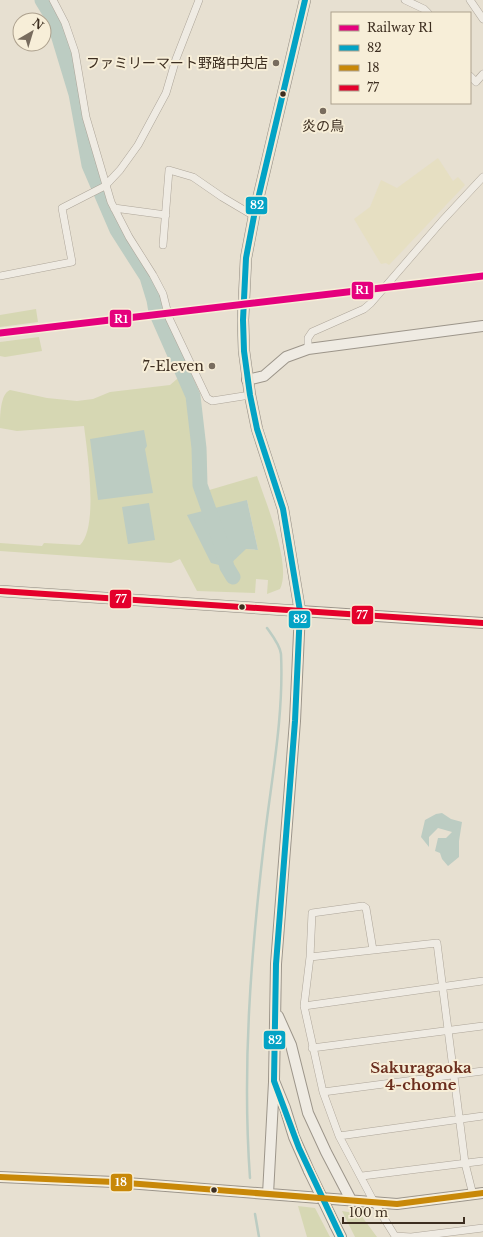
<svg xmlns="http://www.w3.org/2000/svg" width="483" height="1237" viewBox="0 0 483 1237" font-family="'Libre Baskerville','Noto Sans JP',serif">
<rect width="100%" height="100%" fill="#e7e0d1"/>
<!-- farmland -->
<path fill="#e6dfc2" d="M 438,158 L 453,181 L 458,177 L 465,185 L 389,265 L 386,263 L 381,264 L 354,219 L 370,207 L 381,180 L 397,188 Z"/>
<!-- green -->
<path fill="#d6d7b3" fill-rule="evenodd" d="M 36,309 L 38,322 L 0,327 L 0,315 Z
M 39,337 L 42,351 L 5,357 L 0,356 L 0,342 Z
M 177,379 L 183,379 L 189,392 L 196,450 L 206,449 L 207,480 L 202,483 L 206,491 L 257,476 C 266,503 292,565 280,589 L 267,594 L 268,580 L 256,579 L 255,593 L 197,591 L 180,559 L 171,563 L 0,551 L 0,543 L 42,546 L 44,543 L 80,545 C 99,527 87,450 84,426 L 17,431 L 0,428 C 0,417 0,394 10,390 L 47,398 L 77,401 L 93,399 L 110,392 L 170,385 ZM 247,500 L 258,550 L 246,549 Z
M 298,1206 L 315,1208 L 330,1237 L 307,1237 Z
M 342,1211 L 360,1214 L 377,1237 L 355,1237 Z"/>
<!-- water -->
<path fill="#bcccc2" d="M 144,430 L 147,446 L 145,449 L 153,493 L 98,500 L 90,439 Z
M 247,500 L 258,550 L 246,549 L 227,567 L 211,563 L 187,515 Z
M 149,503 L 155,540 L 128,544 L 122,507 Z
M 442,813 L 451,819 L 462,822 L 459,841 L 459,857 L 448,866 L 442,859 L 440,853 L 435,851 L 438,838 L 446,838 L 452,832 L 438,828 L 429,837 L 429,847 L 421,837 L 425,820 L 436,814 Z"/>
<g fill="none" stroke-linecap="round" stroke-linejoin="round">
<!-- stream -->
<path stroke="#bcccc2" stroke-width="2.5" d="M 250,1178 C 242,1067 251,954 264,843 C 271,781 284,717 281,654 C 280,645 272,635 267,628
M 255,1214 L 259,1237"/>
<!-- river -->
<path stroke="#bcccc2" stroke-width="15" d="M 42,0 L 53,18 L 76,94 L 89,165 L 117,230 L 147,277 L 154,300 L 156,312 L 193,396 L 199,448 L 200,485 L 220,541 L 227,567 L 233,577"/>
<!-- street casing -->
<g stroke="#ada599" stroke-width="8">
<path id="street" d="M 53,0 L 65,23 L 75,52 L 86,117 L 111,202 L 129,237 L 153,275 L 163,294 L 169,318 L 207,398 L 212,401 L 250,395
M 405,0 L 424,9 L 428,13
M 470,0 L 483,19
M 470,76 L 476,82 L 483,74
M 114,208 L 166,215
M 163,245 L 169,170 L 193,177 L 222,197 L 254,216
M 0,276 L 72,262 L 62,208 L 105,186 L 120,170 L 138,145 L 166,93 L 176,59 L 199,0
M 308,349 L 308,338 L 312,332 L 364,309 L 371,303 L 442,221 L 483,177
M 373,950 L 366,908 L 363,906 L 312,913 L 310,957 L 304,1006 L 323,1092 L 339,1136 L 374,1202 L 395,1236 L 411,1237 L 483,1228
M 310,957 L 437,943 L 465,1163 L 473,1195
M 304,1006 L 483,981
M 312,1048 L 483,1026
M 323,1092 L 483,1071
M 339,1136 L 483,1116
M 362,1176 L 483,1161"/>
</g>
<!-- secondary casing -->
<g stroke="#9c958a" stroke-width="12">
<path id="secondary" d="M 247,380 L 264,376 L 286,357 L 308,349 L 483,326
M 278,1016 L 291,1045 L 308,1113 L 326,1152 L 351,1200
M 309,1171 L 294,1137 L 285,1108 L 274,1081 L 276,964 L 295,721 L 300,611 L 483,623
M 0,1177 L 114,1182 L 397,1204 L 483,1193
M 268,1194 L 274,1082
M 335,1225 L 341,1237"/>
</g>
<!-- primary casing -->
<g stroke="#928b80" stroke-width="12">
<path id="primary" d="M 0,591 L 300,611 L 283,509 L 257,429 L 250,395 L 244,351 L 243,320 L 246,258 L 254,216 L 305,0"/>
</g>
<!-- street -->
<use href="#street" stroke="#efebe3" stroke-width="7"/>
<!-- secondary -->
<use href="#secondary" stroke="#efebe3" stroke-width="10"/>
<!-- primary -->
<use href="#primary" stroke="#e6e1d4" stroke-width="11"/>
<!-- secondary-bridge casing -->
<g stroke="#9c958a" stroke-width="12" stroke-linecap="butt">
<path id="secondary-bridge" d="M 309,1171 L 335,1225"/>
</g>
<!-- secondary-bridge -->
<use href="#secondary-bridge" stroke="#efebe3" stroke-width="10"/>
<!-- bus-1 casing -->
<g stroke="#f7eed8" stroke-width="9">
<path id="bus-1" d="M 305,0 L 254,216 L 246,258 L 243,320 L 244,351 L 250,395 L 257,429 L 283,509 L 300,611 L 295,721 L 276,964 L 274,1081 L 299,1148 L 341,1237"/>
</g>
<!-- bus-2 casing -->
<g stroke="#f7eed8" stroke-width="9">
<path id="bus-2" d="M 0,1177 L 114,1182 L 397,1204 L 483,1193"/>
</g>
<!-- bus-3 casing -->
<g stroke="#f7eed8" stroke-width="9">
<path id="bus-3" d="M 0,591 L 483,623"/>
</g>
<!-- bus-1 -->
<use href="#bus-1" stroke="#03a3c5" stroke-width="6"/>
<!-- bus-2 -->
<use href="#bus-2" stroke="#c88808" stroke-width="6"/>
<!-- bus-3 -->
<use href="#bus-3" stroke="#e4002b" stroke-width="6"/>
<!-- rail-1 casing -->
<g stroke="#f7eed8" stroke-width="10">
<path id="rail-1" d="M 0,333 L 483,276"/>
</g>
<!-- rail-1 -->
<use href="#rail-1" stroke="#e5007d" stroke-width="7"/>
</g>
<!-- markers -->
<g fill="#786c5e" stroke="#f7eed8" stroke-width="1.5">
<circle cx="276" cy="63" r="4"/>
<circle cx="323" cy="111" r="4"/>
<circle cx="212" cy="366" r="4"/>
</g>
<g fill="#3d2e20" stroke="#f7eed8" stroke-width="1.5">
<circle cx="283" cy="94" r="3.5"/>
<circle cx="242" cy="607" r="3.5"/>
<circle cx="214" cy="1190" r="3.5"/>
</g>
<g text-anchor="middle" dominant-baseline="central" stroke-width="4" stroke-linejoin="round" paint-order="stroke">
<!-- poi labels -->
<g font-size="14" fill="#3d2e20" stroke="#f7eed8" text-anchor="end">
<text x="268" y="63">ファミリーマート野路中央店</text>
<text x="323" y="126" text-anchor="middle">炎の鳥</text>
<text x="204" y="366">7-Eleven</text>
</g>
<!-- neighbourhood labels -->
<g font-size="15" font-weight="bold" fill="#6b2e1e" stroke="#f7eed8">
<text x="421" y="1067">Sakuragaoka<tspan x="421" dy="17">4-chome</tspan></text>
</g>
</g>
<g stroke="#f7eed8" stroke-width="1.5">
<rect x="245" y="196" width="23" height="19" rx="4" fill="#03a3c5"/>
<rect x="351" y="281" width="23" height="19" rx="4" fill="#e5007d"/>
<rect x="109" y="309" width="23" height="19" rx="4" fill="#e5007d"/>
<rect x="109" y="589" width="23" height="20" rx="4" fill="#e4002b"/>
<rect x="351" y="605" width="23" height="20" rx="4" fill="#e4002b"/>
<rect x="288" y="610" width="23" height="19" rx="4" fill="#03a3c5"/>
<rect x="263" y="1030" width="23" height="20" rx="4" fill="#03a3c5"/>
<rect x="110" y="1173" width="23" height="19" rx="4" fill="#c88808"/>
</g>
<g font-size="11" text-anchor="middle" font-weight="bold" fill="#fff">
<text x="257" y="209">82</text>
<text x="362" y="294">R1</text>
<text x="121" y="323">R1</text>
<text x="121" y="603">77</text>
<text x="362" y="619">77</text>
<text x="300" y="623">82</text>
<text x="275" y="1044">82</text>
<text x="121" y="1186">18</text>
</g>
<!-- legend -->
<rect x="331" y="12" width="140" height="92" fill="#f7eed8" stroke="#ada18e"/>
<rect x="339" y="25" width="20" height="6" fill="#e5007d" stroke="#ada18e"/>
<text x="367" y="32" font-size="12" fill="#3d2e20">Railway R1</text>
<rect x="339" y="45" width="20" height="6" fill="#03a3c5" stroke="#ada18e"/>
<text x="367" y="52" font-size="12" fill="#3d2e20">82</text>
<rect x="339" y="65" width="20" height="6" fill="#c88808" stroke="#ada18e"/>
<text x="367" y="72" font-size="12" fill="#3d2e20">18</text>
<rect x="339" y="85" width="20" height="6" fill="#e4002b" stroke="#ada18e"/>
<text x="367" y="92" font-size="12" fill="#3d2e20">77</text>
<!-- north arrow -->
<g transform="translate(32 32) rotate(38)"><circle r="19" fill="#f7eed8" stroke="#ada18e"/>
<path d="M0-3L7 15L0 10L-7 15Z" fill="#786c5e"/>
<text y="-6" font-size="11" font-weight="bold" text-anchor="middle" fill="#3d2e20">N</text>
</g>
<!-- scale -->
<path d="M343 1217v6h121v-6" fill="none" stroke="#3d2e20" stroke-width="2"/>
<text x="349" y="1217" font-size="12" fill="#3d2e20" stroke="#f7eed8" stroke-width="3" paint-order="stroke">100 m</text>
</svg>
